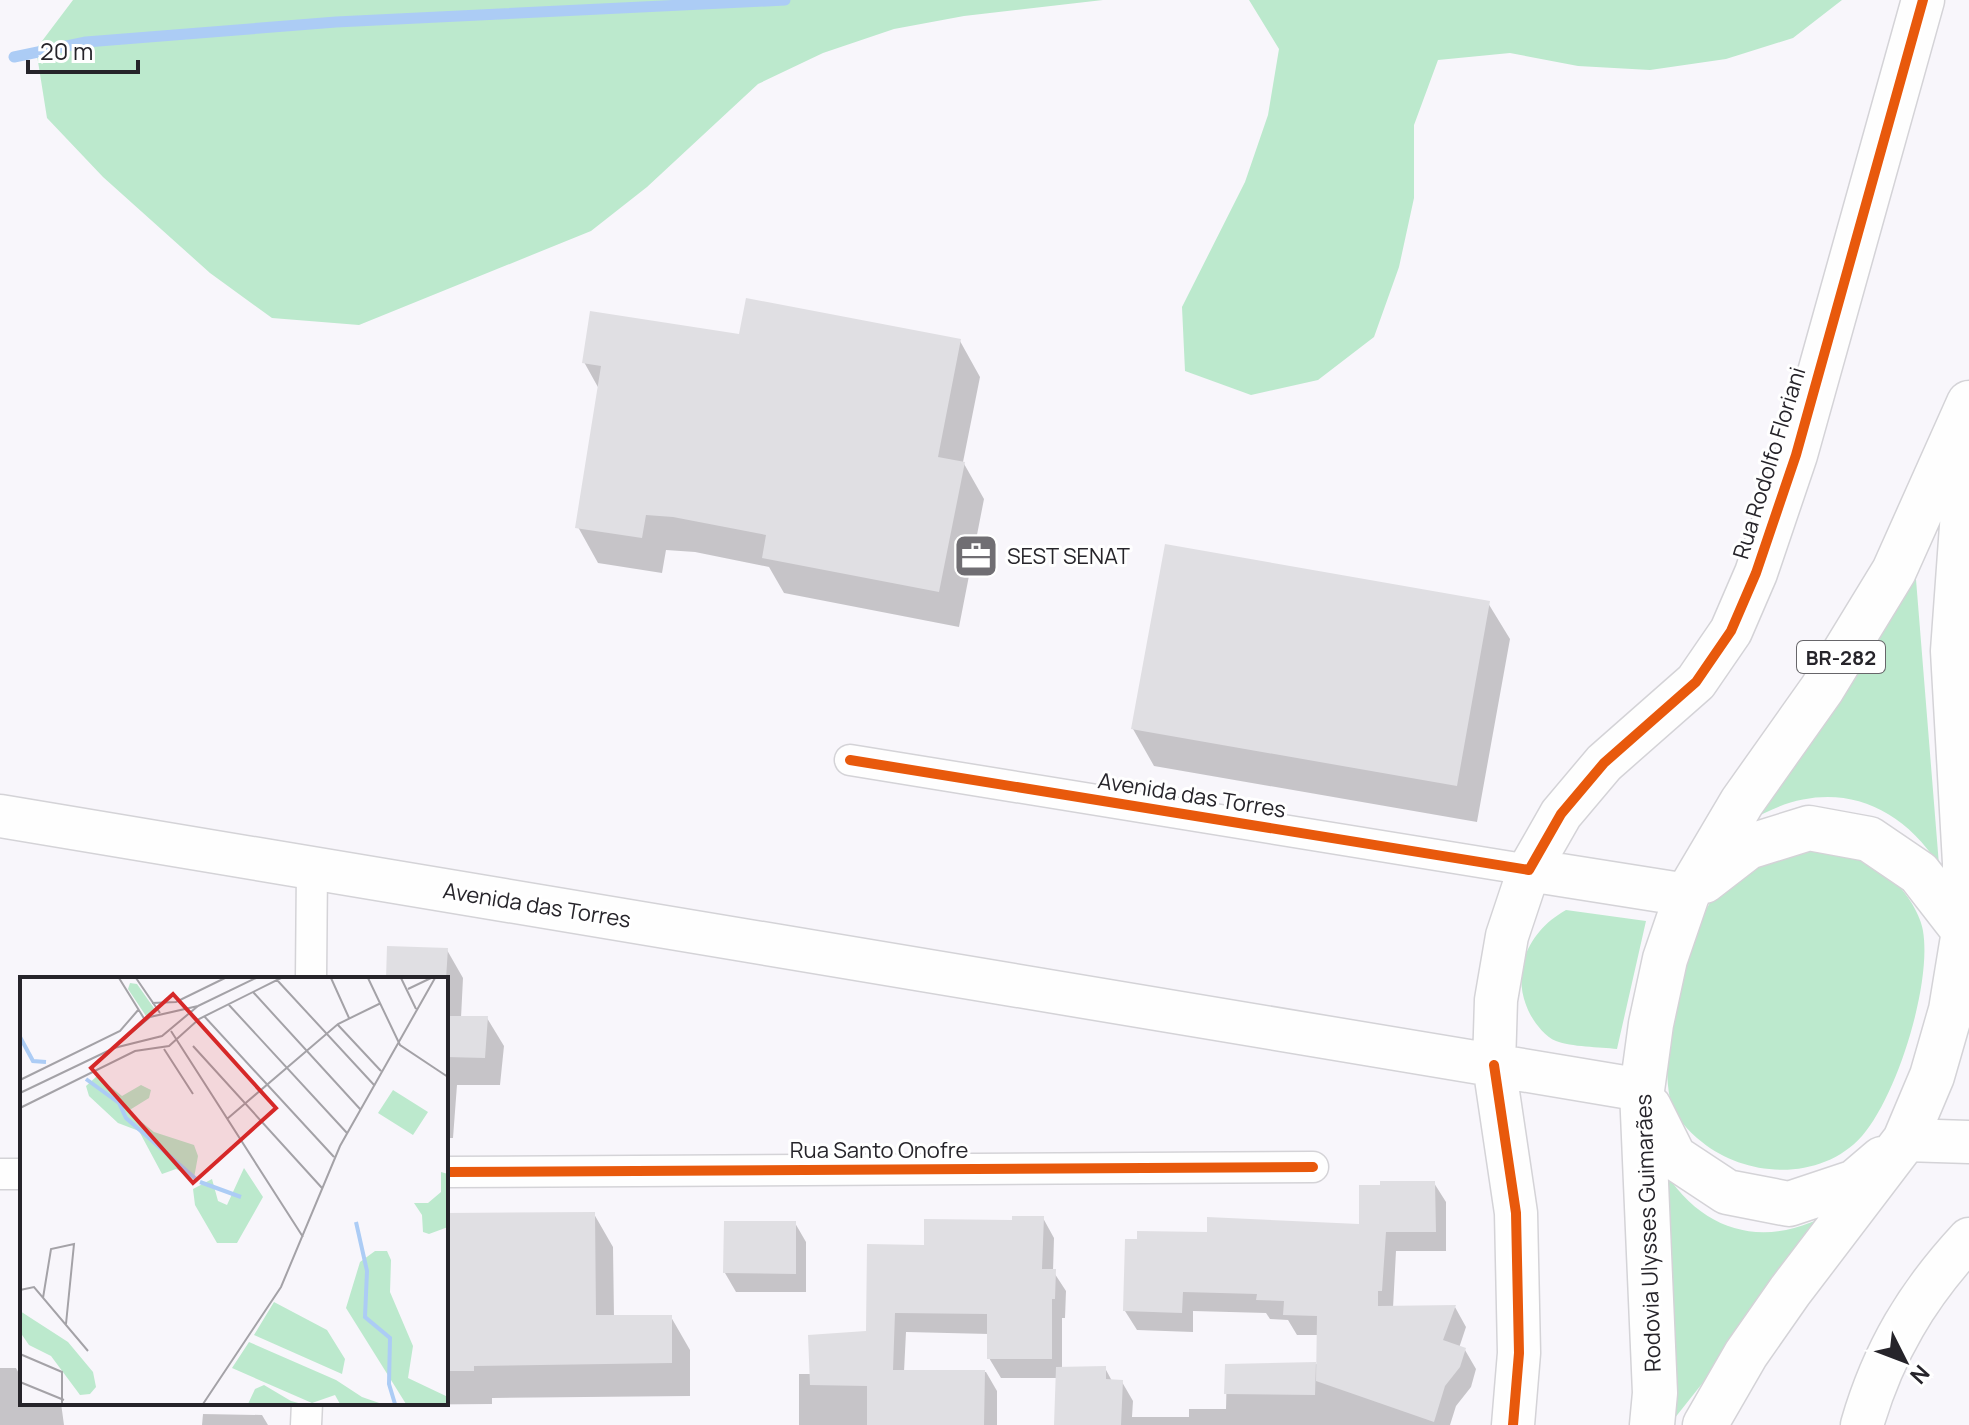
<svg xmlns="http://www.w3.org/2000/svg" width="1969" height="1425" viewBox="0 0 1969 1425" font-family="Manrope,sans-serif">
<rect width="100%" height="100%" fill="#f8f6fb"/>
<!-- green -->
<path fill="#bce9cd" d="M 73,0 L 1103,0 L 964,16 L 894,29 L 823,53 L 758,84 L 647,187 L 591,231 L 359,325 L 272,318 L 210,273 L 103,177 L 47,118 L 36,49 Z
M 1249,0 L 1842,0 L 1793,38 L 1726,59 L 1650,70 L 1578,66 L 1510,53 L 1438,60 L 1414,125 L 1414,198 L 1399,267 L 1374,337 L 1318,380 L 1251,395 L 1185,371 L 1182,307 L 1245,182 L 1268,115 L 1279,49 Z
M 1915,567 L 1939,865 C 1892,793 1819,777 1747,823 Z
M 1803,847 C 1840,853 1868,856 1897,884 C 1908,895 1921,916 1923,931 C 1932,984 1897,1096 1862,1136 C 1821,1182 1746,1178 1702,1142 C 1689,1132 1674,1116 1670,1099 C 1658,1041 1684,917 1731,878 C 1745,867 1785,855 1803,847 Z
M 1566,910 L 1646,921 L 1617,1049 C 1600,1047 1571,1047 1556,1041 C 1545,1037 1535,1023 1530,1014 C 1509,973 1528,931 1566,910 Z
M 1661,1166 C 1705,1239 1774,1251 1844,1205 L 1674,1419 Z"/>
<!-- shadow -->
<path fill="#0003" d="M 741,336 L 960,341 L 980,377 L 963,462 L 984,499 L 959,627 L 784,593 L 769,567 L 695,552 L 666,550 L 662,573 L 598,563 L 578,527 L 599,389 L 584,362 Z
M 1488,603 L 1510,639 L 1477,822 L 1154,766 L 1133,729 Z
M 447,950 L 463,978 L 461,1018 L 487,1018 L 504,1046 L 500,1085 L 457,1085 L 453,1138 L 446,1138 L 446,979 L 388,979 Z
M 1434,1183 L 1446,1202 L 1446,1251 L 1396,1251 L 1393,1308 L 1455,1307 L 1466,1327 L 1459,1348 L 1465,1350 L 1476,1369 L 1471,1387 L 1456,1406 L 1450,1425 L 1055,1425 L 1058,1378 L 1001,1378 L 989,1358 L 989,1334 L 906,1332 L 904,1372 L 986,1372 L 997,1391 L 997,1425 L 799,1425 L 799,1374 L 812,1374 L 868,1333 L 926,1247 L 1014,1222 L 1043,1218 L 1054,1238 L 1053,1271 L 1066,1291 L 1065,1318 L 1062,1318 L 1062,1369 L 1105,1368 L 1112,1381 L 1122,1382 L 1133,1401 L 1132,1417 L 1189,1417 L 1189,1409 L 1226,1409 L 1227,1366 L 1318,1364 L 1318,1335 L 1297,1335 L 1288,1320 L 1270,1319 L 1266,1313 L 1193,1311 L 1193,1332 L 1137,1330 L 1125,1311 L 1209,1234 L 1361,1226 Z
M 594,1214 L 613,1247 L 614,1317 L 671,1317 L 690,1350 L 690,1396 L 492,1398 L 492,1404 L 373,1405 L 446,1403 L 446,1215 Z
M 795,1223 L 806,1242 L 806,1292 L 736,1292 L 725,1273 Z
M 0,1368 L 16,1368 L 22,1379 L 22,1403 L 61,1403 L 64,1425 L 0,1425 Z
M 203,1414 L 262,1415 L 268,1425 L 202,1425 Z"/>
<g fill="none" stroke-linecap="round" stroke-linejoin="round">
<!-- stream -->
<path stroke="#acccf5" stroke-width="11" d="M 14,57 L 86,42 L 336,22 L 785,0"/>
</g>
<!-- building -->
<path fill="#e0dfe3" d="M 746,298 L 961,339 L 938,457 L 965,462 L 939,592 L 762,558 L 766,535 L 673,517 L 646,515 L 642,538 L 575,528 L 601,366 L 582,363 L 590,311 L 739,334 Z
M 1165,544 L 1490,601 L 1457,786 L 1131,729 Z
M 387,946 L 448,948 L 446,979 L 386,979 Z
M 446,1016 L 488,1016 L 485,1058 L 446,1057 Z
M 1380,1181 L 1435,1181 L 1436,1232 L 1386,1232 L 1382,1291 L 1378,1291 L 1378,1306 L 1456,1305 L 1443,1340 L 1466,1348 L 1460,1367 L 1445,1386 L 1434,1422 L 1316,1381 L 1317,1316 L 1283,1315 L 1284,1301 L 1256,1300 L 1257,1294 L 1183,1292 L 1182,1313 L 1123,1311 L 1125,1239 L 1137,1239 L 1137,1231 L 1207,1232 L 1207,1217 L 1359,1224 L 1359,1185 L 1380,1185 Z
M 595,1212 L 596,1315 L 672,1315 L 672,1363 L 474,1366 L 474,1371 L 446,1371 L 446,1213 Z
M 1012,1216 L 1044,1216 L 1042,1269 L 1056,1269 L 1055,1299 L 1052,1299 L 1052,1359 L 987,1359 L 987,1314 L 895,1313 L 893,1370 L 985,1370 L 984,1425 L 867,1425 L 867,1386 L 810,1385 L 808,1335 L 866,1331 L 867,1244 L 924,1245 L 924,1219 L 1012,1220 Z
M 724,1221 L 796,1221 L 796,1274 L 723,1273 Z
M 1316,1362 L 1315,1395 L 1224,1394 L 1225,1364 Z
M 1106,1366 L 1106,1379 L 1123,1380 L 1121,1425 L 1054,1425 L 1056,1367 Z"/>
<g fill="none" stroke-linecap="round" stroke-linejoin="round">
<!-- street casing -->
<g stroke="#d4d3d7" stroke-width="33">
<path id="street" d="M 850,760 L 1529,870
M 311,979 L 312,868
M 446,1172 L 1313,1167
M 0,1174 L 22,1174
M 306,1425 L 307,1403"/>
</g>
<!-- secondary casing -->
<g stroke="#d4d3d7" stroke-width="45">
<path id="secondary" d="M 0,816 L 1642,1090
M 1529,870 L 1687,895
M 1905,1140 L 1969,1142
M 1513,1425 L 1519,1353 L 1516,1213 L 1494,1065 L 1496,1000 L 1507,936 L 1529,870 L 1561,814 L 1604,763 L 1696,682 L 1731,631 L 1756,573 L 1796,455 L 1923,0
M 1862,1425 C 1883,1352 1917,1295 1969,1239"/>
</g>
<!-- highway casing -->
<g stroke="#d4d3d7" stroke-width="47">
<path id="highway" d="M 1704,881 L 1748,847 L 1809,828 L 1869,839 L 1919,873 L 1964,931
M 1649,1107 L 1674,1157 L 1727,1192 L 1789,1204 L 1855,1182 L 1882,1159
M 1652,1425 L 1655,1393 L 1642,1090 L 1651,1024 L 1665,959 L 1687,895 L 1742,802 L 1822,689 L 1894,571 L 1969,403
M 1705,1425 L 1746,1354 L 1790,1291 L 1905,1140 L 1932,1076 L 1951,1010 L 1964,931 L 1965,863 L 1953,651 L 1969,429"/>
</g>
<!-- street -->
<use href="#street" stroke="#fefefe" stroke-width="30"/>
<!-- secondary -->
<use href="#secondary" stroke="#fefefe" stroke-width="42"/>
<!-- highway -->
<use href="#highway" stroke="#fefefe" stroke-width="44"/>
<!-- cycleway casing -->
<g stroke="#fff" stroke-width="15">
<path id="cycleway" d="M 850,760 L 1529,870 L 1561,814 L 1604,763 L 1696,682 L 1731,631 L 1756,573 L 1796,455 L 1923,0
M 1494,1065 L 1516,1213 L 1519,1353 L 1513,1425
M 446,1172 L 1313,1167"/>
</g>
<!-- cycleway -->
<use href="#cycleway" stroke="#e8590c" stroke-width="10"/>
</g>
<!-- icons -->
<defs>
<g id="office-square" transform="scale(2.3)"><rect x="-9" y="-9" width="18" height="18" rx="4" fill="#706e73" stroke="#fff"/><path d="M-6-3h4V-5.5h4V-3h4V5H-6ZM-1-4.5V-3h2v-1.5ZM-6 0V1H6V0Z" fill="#fff"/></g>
</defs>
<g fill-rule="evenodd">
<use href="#office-square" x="976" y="556"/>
</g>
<g text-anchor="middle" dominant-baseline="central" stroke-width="6" stroke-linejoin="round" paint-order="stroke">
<!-- shield labels -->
<rect fill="#fff" stroke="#67666a" stroke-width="2" x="1797" y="641" width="88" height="32" rx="6"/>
<g font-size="20" font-weight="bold" fill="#26242a">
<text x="1841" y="657">BR-282</text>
</g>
<!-- street labels -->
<g font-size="22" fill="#26242a" stroke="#fff">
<text transform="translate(1769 463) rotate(-73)">Rua Rodolfo Floriani</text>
<text transform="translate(1192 795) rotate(9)">Avenida das Torres</text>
<text transform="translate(537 905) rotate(9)">Avenida das Torres</text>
<text x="879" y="1150">Rua Santo Onofre</text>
<text transform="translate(1648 1233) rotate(-92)">Rodovia Ulysses Guimarães</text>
</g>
<!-- poi labels -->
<g font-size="22" fill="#26242a" stroke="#fff" text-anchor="start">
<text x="1007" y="556">SEST SENAT</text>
</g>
</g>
<!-- overview -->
<g transform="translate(20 977)">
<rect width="428" height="428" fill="#f8f6fb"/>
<path d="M 110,6 L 117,7 L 136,34 L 126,39 L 108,12 ZM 77,99 L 102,119 L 121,108 L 131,113 L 129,121 L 108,134 L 134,155 L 174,168 L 178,179 L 174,201 L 156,192 L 142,197 L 119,154 L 98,146 L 69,119 L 66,109 ZM 373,113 L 408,135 L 393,158 L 358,136 ZM 224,191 L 243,220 L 217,266 L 197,266 L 175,228 L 173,212 L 192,202 L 198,224 L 207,228 ZM 421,195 L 428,197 L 428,250 L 409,257 L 403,255 L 402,238 L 394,226 L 408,226 L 421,215 ZM 355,274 L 367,274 L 371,283 L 370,315 L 393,369 L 388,401 L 428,420 L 428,427 L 386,427 L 326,331 L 340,285 ZM 254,325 L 307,353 L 325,382 L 322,397 L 234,358 ZM 0,334 L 48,365 L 73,395 L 76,410 L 70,417 L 60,418 L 31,379 L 9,368 L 0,355 ZM 229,365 L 316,403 L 342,420 L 362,427 L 320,427 L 315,418 L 292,426 L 212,391 ZM 244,408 L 271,424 L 282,427 L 228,427 L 235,412 Z" fill="#bce9cd"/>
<path fill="none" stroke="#acccf5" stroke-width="4" d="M 0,60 L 13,84 L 26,85M 66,102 L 99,126 L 106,141 L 176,202M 180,205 L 221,220M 336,245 L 347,294 L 345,340 L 370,361 L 369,407 L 375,427"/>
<path fill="none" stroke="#a4a2a7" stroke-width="2" d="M 99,1 L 125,43M 116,1 L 140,36M 311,1 L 329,41M 348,1 L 380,68 L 428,100M 381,1 L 396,32M 257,3 L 355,109M 388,12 L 411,1M 233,15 L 340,132M 132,26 L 156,25 L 205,1M 209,28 L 327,156M 184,39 L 314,180M 318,48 L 361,94M 151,54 L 283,260M 98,67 L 130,40 L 178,29 L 236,1M 173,69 L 302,211M 144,72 L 173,117M 0,103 L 100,54 L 119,32M 0,116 L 94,71 L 142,59 L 178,29M 0,131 L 115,74 L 149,69 L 179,42 L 261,1M 207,142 L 318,47 L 361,26M 0,313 L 14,310 L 68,374M 23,321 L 31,272 L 54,267 L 46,347M 0,377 L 42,395 L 42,427M 0,405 L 44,423M 183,427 L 261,310 L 320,169 L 415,1"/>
<path fill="#d62828" fill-opacity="0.15" stroke="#d62828" stroke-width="4" d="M 153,17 L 256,131 L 173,206 L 71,91 Z"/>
<rect width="428" height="428" fill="none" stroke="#26242a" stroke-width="4"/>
</g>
<!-- north arrow -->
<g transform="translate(1905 1361) rotate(132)" stroke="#ffffff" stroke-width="6" paint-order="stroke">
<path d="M0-6L14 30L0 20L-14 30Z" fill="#26242a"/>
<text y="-12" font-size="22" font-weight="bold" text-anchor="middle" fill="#26242a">N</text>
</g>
<!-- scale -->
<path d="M28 60v12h110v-12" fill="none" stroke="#26242a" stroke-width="4"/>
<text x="40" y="60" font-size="24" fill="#26242a" stroke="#ffffff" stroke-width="6" paint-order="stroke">20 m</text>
</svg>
